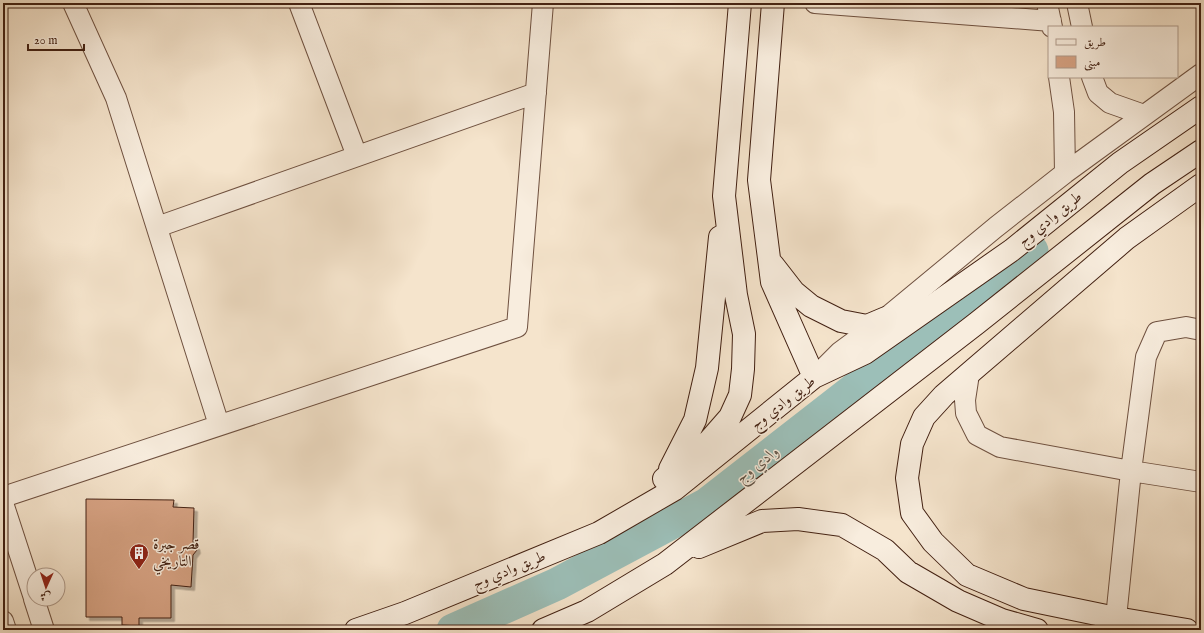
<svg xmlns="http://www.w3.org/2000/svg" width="1204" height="633" viewBox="0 0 1204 633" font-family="'IM FELL English',Amiri,serif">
<defs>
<filter id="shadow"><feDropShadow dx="3.5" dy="3.5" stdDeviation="0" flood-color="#0004"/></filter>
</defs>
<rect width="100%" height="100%" fill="#f5e4cc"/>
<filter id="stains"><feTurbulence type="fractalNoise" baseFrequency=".005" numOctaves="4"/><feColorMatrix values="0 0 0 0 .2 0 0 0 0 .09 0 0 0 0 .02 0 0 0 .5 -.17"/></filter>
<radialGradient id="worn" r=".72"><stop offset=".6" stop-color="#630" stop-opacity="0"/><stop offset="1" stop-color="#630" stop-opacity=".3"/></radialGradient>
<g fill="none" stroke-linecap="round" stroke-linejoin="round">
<!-- river -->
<path stroke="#9cbfb8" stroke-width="33" d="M 453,630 L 557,584 L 707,504 L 1032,251"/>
</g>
<!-- building -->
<path fill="#d7a384" stroke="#422012" filter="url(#shadow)" d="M 86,499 L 174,500 L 173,507 L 194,508 L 193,543 L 196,546 L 197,550 L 193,555 L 191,587 L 171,585 L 171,618 L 139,618 L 139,626 L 122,625 L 122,617 L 86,617 Z"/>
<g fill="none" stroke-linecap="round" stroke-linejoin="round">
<!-- street casing -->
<g stroke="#6f5140" stroke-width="22">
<path id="street" d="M 73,3 L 116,98 L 219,425
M 299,3 L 357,156
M 815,3 L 1051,21
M 1047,3 L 1052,27
M 1077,3 L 1082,27
M 1059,77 L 1064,112 L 1065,173
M 1092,77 L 1098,93 L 1110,103 L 1144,115
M 157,227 L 536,93
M 820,372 L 840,352 L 886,318 L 996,227 L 1065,173 L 1201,74
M 969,374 L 965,400 L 966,413 L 977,435 L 1000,447 L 1131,471 L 1201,482
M 3,497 L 517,327 L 543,3
M 3,503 L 34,598
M 34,599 L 44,630
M 1116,618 L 1131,471 L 1146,357 L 1157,332 L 1186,327 L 1201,330
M 3,621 L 6,630"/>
</g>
<!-- secondary casing -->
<g stroke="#422012" stroke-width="24">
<path id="secondary" d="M 773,3 L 759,180 L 772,282 L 814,377
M 773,265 L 794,292 L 811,306 L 841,321 L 867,326 L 886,318
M 670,469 L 695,420 L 707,368 L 720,237
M 664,479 L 709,441 L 730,417 L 740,395 L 743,369 L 744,334 L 736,295 L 724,196 L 740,3
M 699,547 L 762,521 L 798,519 L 842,525 L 885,550 L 908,572 L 958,601 L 1002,620 L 1037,630
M 356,630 L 405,613 L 599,533 L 675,489 L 814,377 L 865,353 L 1012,250 L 1120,163 L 1201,107
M 543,630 L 587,611 L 665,564 L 977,323 L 1152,184 L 1201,151
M 1187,630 L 1116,618 L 1024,599 L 967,575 L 933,542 L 912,513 L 907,478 L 912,444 L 924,417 L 944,395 L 1127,238 L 1201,185"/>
</g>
<!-- street -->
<use href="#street" stroke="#f8edde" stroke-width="20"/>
<!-- secondary -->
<use href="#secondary" stroke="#f8edde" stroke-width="22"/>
</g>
<!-- icons -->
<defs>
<g id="building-pin" transform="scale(1)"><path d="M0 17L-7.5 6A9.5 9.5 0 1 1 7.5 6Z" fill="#8f2418" stroke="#f8edde"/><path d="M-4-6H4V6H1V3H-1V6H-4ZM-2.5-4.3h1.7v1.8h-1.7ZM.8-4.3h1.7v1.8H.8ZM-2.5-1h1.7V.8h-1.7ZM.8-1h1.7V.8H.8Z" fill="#fff"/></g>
</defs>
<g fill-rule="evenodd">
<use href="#building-pin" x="139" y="553"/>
</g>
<g text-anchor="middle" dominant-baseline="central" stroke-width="3" stroke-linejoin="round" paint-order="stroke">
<!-- street labels -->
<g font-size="15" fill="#422012" stroke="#f8edde">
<text transform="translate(1050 219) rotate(-39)">طريق وادي وج</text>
<text transform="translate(783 403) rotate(-38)">طريق وادي وج</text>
<text transform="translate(509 570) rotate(-22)">طريق وادي وج</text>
</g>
<!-- poi labels -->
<g font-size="15" fill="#422012" stroke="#f8edde" text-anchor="start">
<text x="153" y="544">قصر جبرة<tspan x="153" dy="17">التاريخي</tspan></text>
</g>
<!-- water labels -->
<g font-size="16" font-style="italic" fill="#5d5044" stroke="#f8edde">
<text transform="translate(758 465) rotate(-38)">وادي وج</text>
</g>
</g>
<!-- margin -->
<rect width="1204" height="633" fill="none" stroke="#f5e4cc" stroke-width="16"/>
<rect x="4" y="4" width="1196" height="625" fill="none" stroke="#422012" stroke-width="2"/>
<rect x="8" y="8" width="1188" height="617" fill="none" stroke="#422012"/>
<!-- legend -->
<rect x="1048" y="26" width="130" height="52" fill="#f8edde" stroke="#af9b8c"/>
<rect x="1056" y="39" width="20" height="6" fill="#f8edde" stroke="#af9b8c"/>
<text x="1084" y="46" font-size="12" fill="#422012">طريق</text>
<rect x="1056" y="56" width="20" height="12" fill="#d7a384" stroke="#af9b8c"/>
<text x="1084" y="66" font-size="12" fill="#422012">مبنى</text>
<!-- north arrow -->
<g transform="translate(46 587) rotate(183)"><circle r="19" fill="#f8edde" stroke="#af9b8c"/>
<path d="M0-3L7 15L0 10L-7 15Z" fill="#8f2418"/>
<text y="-6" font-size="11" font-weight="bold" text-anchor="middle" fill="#422012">ش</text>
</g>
<!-- scale -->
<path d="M28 44v6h56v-6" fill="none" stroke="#422012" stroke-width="2"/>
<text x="34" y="44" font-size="12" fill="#422012" stroke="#f8edde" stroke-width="3" paint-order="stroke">20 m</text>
<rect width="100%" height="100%" filter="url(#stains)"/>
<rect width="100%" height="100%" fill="url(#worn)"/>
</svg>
